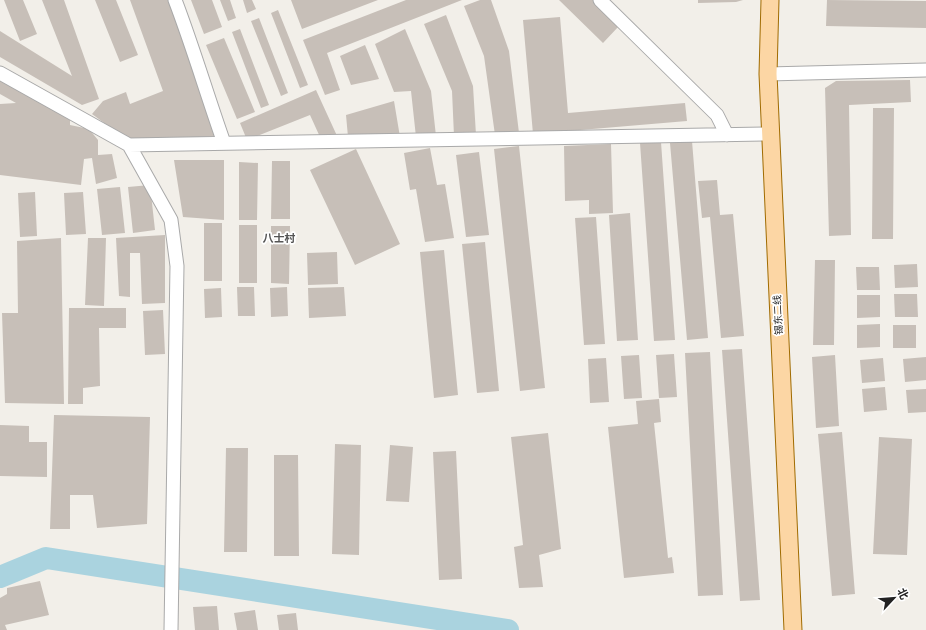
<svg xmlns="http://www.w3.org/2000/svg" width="926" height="630" viewBox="0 0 926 630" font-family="'DM Sans','Noto Sans SC',sans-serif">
<rect width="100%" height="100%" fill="#f2efe9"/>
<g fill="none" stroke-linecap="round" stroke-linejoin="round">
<!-- river -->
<path stroke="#aad3df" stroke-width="22" d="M 0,577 L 46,558 L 508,630"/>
</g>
<!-- building -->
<path fill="#c7bfb8" d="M 4,0 L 23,0 L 37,34 L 20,41 Z
M 42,0 L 64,0 L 99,99 L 82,105 L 0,57 L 0,31 L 72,76 Z
M 95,0 L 116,0 L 138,55 L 120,62 Z
M 130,0 L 168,0 L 219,140 L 130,142 L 92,114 L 103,101 L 126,92 L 130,104 L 163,91 Z
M 191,0 L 212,0 L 222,27 L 204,34 Z
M 220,0 L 230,0 L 236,18 L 228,21 Z
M 243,0 L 252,0 L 256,9 L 247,13 Z
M 291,0 L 378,0 L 302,29 Z
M 406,0 L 462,0 L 327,53 L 340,90 L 325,95 L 303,40 Z
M 480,0 L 491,0 L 509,51 L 519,133 L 495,135 L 484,56 L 464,6 Z
M 559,0 L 593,0 L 619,26 L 603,43 Z
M 698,0 L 743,0 L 736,2 L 698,3 Z
M 827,0 L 926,1 L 926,28 L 826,26 Z
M 278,10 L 308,85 L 300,88 L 271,13 Z
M 446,15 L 473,86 L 476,135 L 454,136 L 452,91 L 424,24 Z
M 560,17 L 568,113 L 685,103 L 687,121 L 533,134 L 523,20 Z
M 259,18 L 288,93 L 281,96 L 251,21 Z
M 240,29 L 269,105 L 261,108 L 232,32 Z
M 405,29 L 431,91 L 436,136 L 416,137 L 411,91 L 394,92 L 375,44 Z
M 224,38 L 255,112 L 237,119 L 206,45 Z
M 365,45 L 379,79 L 351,85 L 340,56 Z
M 0,78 L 70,117 L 70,125 L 89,129 L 98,140 L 98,155 L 112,154 L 117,178 L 96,184 L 92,158 L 84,159 L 81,185 L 0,175 L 0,104 L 16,103 L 0,94 Z
M 910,80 L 911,102 L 849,105 L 851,235 L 829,236 L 825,88 L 836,81 Z
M 316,90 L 338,138 L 320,137 L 310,115 L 247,140 L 240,123 Z
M 394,101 L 400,137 L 348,137 L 346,115 Z
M 873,108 L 894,108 L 893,239 L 872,239 Z
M 692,141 L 708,338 L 687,340 L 670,143 Z
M 661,142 L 675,340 L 654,341 L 640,143 Z
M 611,144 L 613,213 L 589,214 L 589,200 L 565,201 L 564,146 Z
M 519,146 L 545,388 L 520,391 L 494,149 Z
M 430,148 L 437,185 L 445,184 L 454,238 L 425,242 L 416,189 L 410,190 L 404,153 Z
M 356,149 L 400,244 L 355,265 L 310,170 Z
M 479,152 L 489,235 L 466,237 L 456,155 Z
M 174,160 L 224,160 L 224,220 L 183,217 Z
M 272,161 L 290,161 L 290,219 L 271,219 Z
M 239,162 L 258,163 L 257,220 L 239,220 Z
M 717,180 L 720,215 L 733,214 L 744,336 L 721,338 L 710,217 L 702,218 L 698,181 Z
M 150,185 L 155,230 L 133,233 L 128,187 Z
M 120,187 L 125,233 L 102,235 L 97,189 Z
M 35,192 L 37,236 L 20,237 L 18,193 Z
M 83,192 L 86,234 L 66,235 L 64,193 Z
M 630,213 L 638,340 L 617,341 L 609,215 Z
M 596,217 L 605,344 L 584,345 L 575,218 Z
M 204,223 L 222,223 L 222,281 L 204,281 Z
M 239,225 L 257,225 L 257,283 L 239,283 Z
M 271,226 L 290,226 L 289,284 L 271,283 Z
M 165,235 L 165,303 L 142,304 L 140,253 L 130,253 L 130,297 L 119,296 L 116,238 Z
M 61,238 L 64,404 L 5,403 L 2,313 L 18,313 L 17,241 Z
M 88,238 L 106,238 L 104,306 L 85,305 Z
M 485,242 L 499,391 L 477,393 L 462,244 Z
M 444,250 L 458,395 L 434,398 L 420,252 Z
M 337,252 L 338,284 L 308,285 L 307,253 Z
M 815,260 L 835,260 L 834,345 L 813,345 Z
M 917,264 L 918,287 L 895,288 L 894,265 Z
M 856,267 L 879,267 L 880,290 L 857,290 Z
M 237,287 L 254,287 L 255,316 L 238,316 Z
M 287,287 L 288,316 L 271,317 L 270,288 Z
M 344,287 L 346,316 L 309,318 L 308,288 Z
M 221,288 L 222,317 L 205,318 L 204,289 Z
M 894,294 L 917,294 L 918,317 L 895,317 Z
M 857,295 L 880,295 L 880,317 L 857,318 Z
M 69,308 L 126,308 L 126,328 L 99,328 L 100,386 L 83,388 L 83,404 L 68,404 Z
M 163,310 L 165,354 L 145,355 L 143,311 Z
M 880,324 L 880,347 L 857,348 L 857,325 Z
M 893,325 L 916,325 L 916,348 L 893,348 Z
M 742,349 L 760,600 L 740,601 L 722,350 Z
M 710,352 L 723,595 L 698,596 L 685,353 Z
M 674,354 L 677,397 L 659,398 L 656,355 Z
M 639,355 L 642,398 L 624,399 L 621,356 Z
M 835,355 L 839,426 L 816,428 L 812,357 Z
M 926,357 L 926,380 L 905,382 L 903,359 Z
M 606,358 L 609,402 L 590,403 L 588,359 Z
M 883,358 L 885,381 L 862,383 L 860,360 Z
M 885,387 L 887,410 L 864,412 L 862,389 Z
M 926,389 L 926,412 L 908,413 L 906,390 Z
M 659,399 L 661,422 L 654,423 L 668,558 L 672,557 L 674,573 L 624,578 L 608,427 L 638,424 L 636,401 Z
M 54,415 L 150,417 L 147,524 L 97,528 L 93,495 L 70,495 L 70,529 L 50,529 Z
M 0,425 L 29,426 L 29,442 L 47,442 L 47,477 L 0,476 Z
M 842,432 L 855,594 L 832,596 L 818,434 Z
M 548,433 L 561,549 L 539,555 L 543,587 L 519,588 L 514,547 L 523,545 L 511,437 Z
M 879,437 L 912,439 L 907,555 L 873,554 Z
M 335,444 L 361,445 L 359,555 L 332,554 Z
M 390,445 L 413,447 L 409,502 L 386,501 Z
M 226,448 L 248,448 L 247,552 L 224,552 Z
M 456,451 L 462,579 L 439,580 L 433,452 Z
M 274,455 L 298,455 L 299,556 L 274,556 Z
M 40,581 L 49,615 L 5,625 L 7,630 L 0,630 L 0,598 L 7,594 L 7,588 Z
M 217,606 L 219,630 L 195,630 L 193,607 Z
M 255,610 L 258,630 L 237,630 L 234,613 Z
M 296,613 L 298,630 L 279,630 L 277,615 Z"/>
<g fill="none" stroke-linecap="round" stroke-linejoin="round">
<!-- minor casing -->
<g stroke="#a9a9a9" stroke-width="15">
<path id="minor" d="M 175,0 C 193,47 207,95 224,143
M 600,0 L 717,115 L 727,135
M 0,73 L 129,145 L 770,134
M 768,74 L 926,70
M 129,145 L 171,220 L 177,266 L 171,630"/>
</g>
<!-- major casing -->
<g stroke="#a06b00" stroke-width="19">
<path id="major" d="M 770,0 L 768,74 L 793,630"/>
</g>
<!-- minor -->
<use href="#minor" stroke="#fff" stroke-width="13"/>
<!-- major -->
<use href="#major" stroke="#fcd6a4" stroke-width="17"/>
</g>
<g text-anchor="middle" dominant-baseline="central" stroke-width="3.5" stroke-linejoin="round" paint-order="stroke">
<!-- street labels -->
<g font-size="10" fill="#222" stroke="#fff">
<text transform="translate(778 315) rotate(-93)">锡东二线</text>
</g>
<!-- neighbourhood labels -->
<g font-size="11" font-weight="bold" fill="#555" stroke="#fff">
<text x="279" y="238">八士村</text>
</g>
</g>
<!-- north arrow -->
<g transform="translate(894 598) rotate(64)" stroke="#ffffff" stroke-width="3" paint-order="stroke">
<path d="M0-3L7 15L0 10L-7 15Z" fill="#222222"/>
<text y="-6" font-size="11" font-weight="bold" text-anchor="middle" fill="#222222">北</text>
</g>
</svg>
